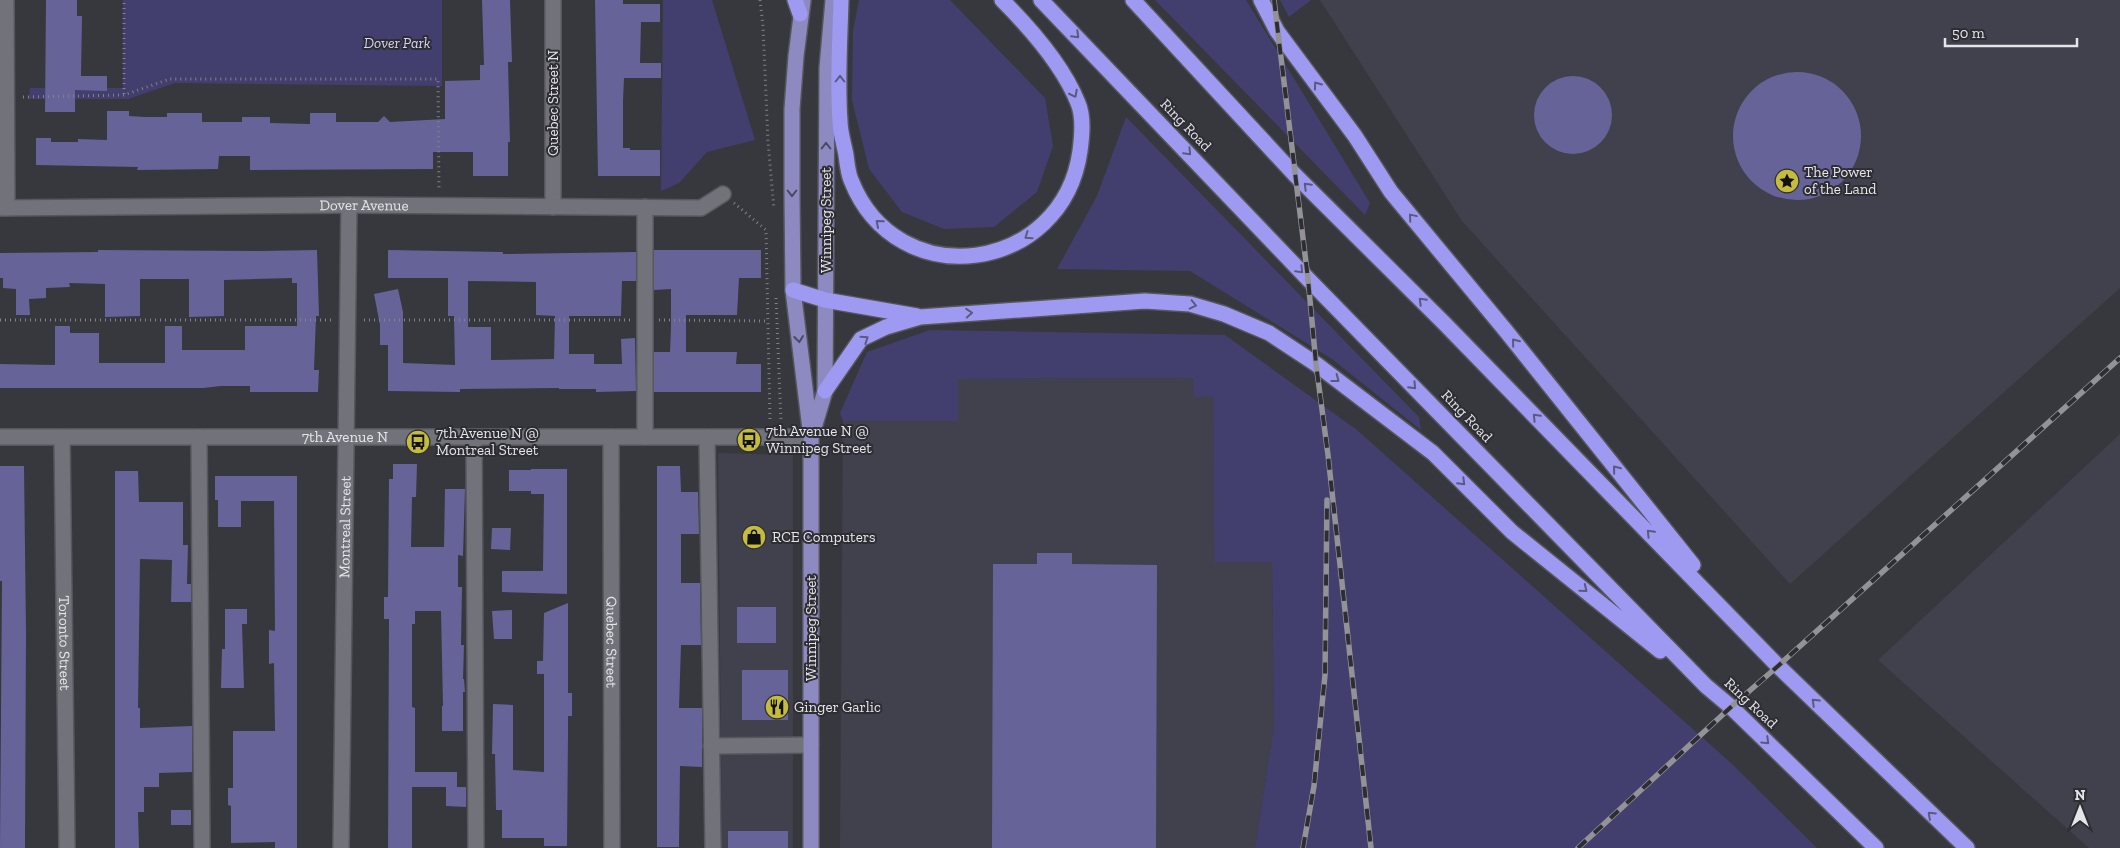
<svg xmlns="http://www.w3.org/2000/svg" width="2120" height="848" viewBox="0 0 2120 848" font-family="'Zilla Slab',serif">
<rect width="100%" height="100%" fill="#37373e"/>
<!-- built -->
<path fill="#41414d" d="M 1320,0 L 2120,0 L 2120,288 L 1790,584 L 1462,221 Z
M 1194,378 L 1213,396 L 1214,562 L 1272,562 L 1274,725 L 1255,848 L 840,848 L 843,421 L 958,421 L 958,379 Z
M 2120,434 L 2120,848 L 2089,848 L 1878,660 Z
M 718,453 L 793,455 L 793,848 L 722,848 Z"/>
<!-- green -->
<path fill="#423f6e" d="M 123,0 L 442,0 L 442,86 L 175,83 L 128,99 L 29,99 L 30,88 L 123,88 Z
M 663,0 L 712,0 L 755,140 L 707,152 L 679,183 L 661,191 Z
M 859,0 L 950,0 L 1045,98 L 1053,146 L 1037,192 L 994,227 L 944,229 L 902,212 L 869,169 L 852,100 L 853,31 Z
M 1155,0 L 1246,0 L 1370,203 L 1365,215 Z
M 1280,0 L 1311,0 L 1289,17 Z
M 1126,117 L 1419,417 L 1421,430 L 1332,359 L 1190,271 L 1057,269 L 1097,196 Z
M 930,330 L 1225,335 L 1357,430 L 1731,763 L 1817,848 L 1255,848 L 1274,725 L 1272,562 L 1214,562 L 1213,396 L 1194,397 L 1193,378 L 958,379 L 958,421 L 843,421 L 840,413 L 867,352 Z"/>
<!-- building -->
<path fill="#666398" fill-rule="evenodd" d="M 46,0 L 77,0 L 77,16 L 82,16 L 81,76 L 107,76 L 107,91 L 75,90 L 75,112 L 45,112 Z
M 482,0 L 510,0 L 512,62 L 508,62 L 510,142 L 508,142 L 508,176 L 473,176 L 473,152 L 433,152 L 433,169 L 250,170 L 250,156 L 219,156 L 218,169 L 137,170 L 138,167 L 36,165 L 36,138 L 51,138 L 51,142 L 78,142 L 78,139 L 107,140 L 107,111 L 129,111 L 129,116 L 145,117 L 167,117 L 167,113 L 202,113 L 202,122 L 242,122 L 242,117 L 270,117 L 270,123 L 310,124 L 310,113 L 336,113 L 336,122 L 378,122 L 384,116 L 390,122 L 445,119 L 445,81 L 480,80 L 480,65 L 484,65 Z
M 595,0 L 623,0 L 623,4 L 660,4 L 660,22 L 641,22 L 640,63 L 661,63 L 661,78 L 624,78 L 623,101 L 623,148 L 630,148 L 630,150 L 660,150 L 660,176 L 598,176 Z
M1733 136a64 64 0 1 1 128 0a64 64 0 1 1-128 0Z
M1534 115a39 39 0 1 1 78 0a39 39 0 1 1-78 0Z
M 98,250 L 260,251 L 317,250 L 319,316 L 316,316 L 314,370 L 319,370 L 318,392 L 250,392 L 250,386 L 221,386 L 203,388 L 0,388 L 0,364 L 55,365 L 55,326 L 70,326 L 70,333 L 99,333 L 99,363 L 165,363 L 165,326 L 182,326 L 182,350 L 245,350 L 245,326 L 297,326 L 297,283 L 292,283 L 292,278 L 224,280 L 224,316 L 189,317 L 189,279 L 140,279 L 140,316 L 105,317 L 105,284 L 69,283 L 70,287 L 46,288 L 46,298 L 29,299 L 30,315 L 16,315 L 16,289 L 3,288 L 3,278 L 0,278 L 0,253 L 98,252 Z
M 388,250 L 503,252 L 503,254 L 636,252 L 636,281 L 622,281 L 621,316 L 569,316 L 569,354 L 594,354 L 594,364 L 622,364 L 621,339 L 635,338 L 636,391 L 596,392 L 596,389 L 559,389 L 559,388 L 460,389 L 460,392 L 388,391 L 388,345 L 380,345 L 380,325 L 374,294 L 398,289 L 403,312 L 403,363 L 455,365 L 454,316 L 448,316 L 448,278 L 388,278 ZM 468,281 L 536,282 L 536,315 L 555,316 L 554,359 L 491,360 L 491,327 L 468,327 Z
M 654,250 L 761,250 L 761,278 L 739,278 L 737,315 L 686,315 L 686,352 L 737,352 L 736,364 L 761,364 L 761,392 L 654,392 L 654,352 L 670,352 L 671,328 L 671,289 L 654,290 Z
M 393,464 L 417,464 L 416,497 L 412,497 L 411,547 L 444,547 L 445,489 L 465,489 L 463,556 L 458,555 L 458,587 L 462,587 L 461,645 L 464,645 L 463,679 L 464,679 L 465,692 L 463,692 L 463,731 L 442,731 L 442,706 L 443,706 L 441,611 L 415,611 L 415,624 L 412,624 L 412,707 L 415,708 L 415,772 L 457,772 L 457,787 L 412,787 L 412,848 L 388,848 L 389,619 L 384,619 L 384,597 L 388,597 L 389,479 L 393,479 Z
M 0,466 L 24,466 L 26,631 L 25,848 L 0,848 L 2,581 L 0,581 Z
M 657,466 L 680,466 L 681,492 L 698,492 L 699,534 L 681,534 L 681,583 L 700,583 L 701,645 L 681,645 L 679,708 L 702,708 L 702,767 L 680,766 L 679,847 L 657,847 Z
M 531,469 L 567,469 L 567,594 L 502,592 L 502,571 L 543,571 L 544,494 L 531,494 L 531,491 L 509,491 L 509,470 L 531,470 Z
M 115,471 L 138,471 L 139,502 L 183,502 L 183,545 L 188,545 L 187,584 L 191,584 L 191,602 L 171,602 L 172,560 L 140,559 L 138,708 L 140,708 L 140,728 L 192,726 L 192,772 L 159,773 L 159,787 L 144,787 L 144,812 L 138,812 L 139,848 L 115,848 Z
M 215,476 L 297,476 L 297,848 L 275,848 L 275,842 L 231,843 L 231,806 L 228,805 L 228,788 L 233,788 L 233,731 L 275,731 L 274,663 L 269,664 L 269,630 L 275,631 L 274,501 L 241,501 L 241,527 L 218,527 L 218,500 L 215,500 Z
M 492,528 L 511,528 L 510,550 L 491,549 Z
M 1037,553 L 1072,553 L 1072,564 L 1157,565 L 1156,848 L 992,848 L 993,564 L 1037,564 Z
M 568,603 L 568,693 L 572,693 L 572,716 L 568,716 L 568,733 L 567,846 L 544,846 L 544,838 L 502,838 L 502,810 L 496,810 L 495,754 L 492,754 L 493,704 L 513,705 L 513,770 L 544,772 L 544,674 L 537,674 L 537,661 L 543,661 L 544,613 Z
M 737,607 L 776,607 L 776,643 L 737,643 Z
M 225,609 L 247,609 L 247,624 L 242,624 L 244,688 L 221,688 L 222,649 L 225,649 Z
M 512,610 L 512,639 L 494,639 L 492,611 Z
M 742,670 L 788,670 L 788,720 L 742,720 Z
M 446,787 L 466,787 L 466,807 L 446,806 Z
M 171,810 L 191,810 L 191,825 L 171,825 Z
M 728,831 L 788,831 L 788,848 L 728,848 Z"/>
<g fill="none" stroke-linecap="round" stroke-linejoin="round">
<!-- minor casing -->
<g stroke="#56565c" stroke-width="18">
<g id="minor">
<path d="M 6,0 L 7,208"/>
<path d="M 553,0 L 553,207"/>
<path id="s1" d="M 0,208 L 349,205 L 701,208 L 723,194"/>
<path id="s2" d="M 0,437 L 811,437"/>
<path id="s3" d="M 62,437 L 67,848"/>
<path d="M 199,437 L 202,848"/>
<path d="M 474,437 L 476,848"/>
<path id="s4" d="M 611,437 L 612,848"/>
<path d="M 645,437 L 645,207"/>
<path d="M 707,437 L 713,848"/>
<path d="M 711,746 L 811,745"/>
<path id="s5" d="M 341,848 L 349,205"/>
</g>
</g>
<!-- major casing -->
<g stroke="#56565c" stroke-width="18">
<path id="major" d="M 803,1 L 796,56 L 792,109 L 792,196 L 793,290 L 811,437 L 811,848
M 813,431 L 825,391 L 827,68 L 833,0"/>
</g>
<!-- highway casing -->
<g stroke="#56565c" stroke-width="18">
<path id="highway" d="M 795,0 L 800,14
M 841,0 C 840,40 837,81 840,121 C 840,132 844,144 846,155 C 847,163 848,173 851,180 C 897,297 1063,273 1080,151 C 1082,136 1084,117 1078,103 C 1063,65 1030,28 1002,0
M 1041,0 L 1308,279 L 1706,686 L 1731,707 L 1876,848
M 1133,0 L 1295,175 L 1444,323 L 1778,666 L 1967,848
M 1261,0 L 1277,31 L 1355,136 L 1391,192 L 1506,331 L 1693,565
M 793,290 L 825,300 L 917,316
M 825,391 L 861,339 L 886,327 L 920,317 L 1145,301 L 1190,304 L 1224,314 L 1269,333 L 1316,364 L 1433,453 L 1512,532 L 1660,651"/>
</g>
<!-- path -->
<path stroke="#818187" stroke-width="3" stroke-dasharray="1 4" stroke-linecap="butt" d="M 760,0 L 763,26 L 768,142 L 774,209
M 124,94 L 124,0
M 23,97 L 124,95 L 170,79 L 438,79 L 439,190
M 734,203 L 766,230 L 770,421
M 776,298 L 781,422
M 0,320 L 333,320
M 364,320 L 630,320
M 659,320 L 768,321"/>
<!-- minor -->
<use href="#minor" stroke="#72727a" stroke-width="15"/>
<!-- major -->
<use href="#major" stroke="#8d8ac1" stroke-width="15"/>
<!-- highway -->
<use href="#highway" stroke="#9f9af1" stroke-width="15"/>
<!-- rail casing -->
<g stroke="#929297" stroke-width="5.5">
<path id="rail" d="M 1274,0 L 1308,279 L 1316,364 L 1328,455 L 1371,848
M 1303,848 L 1314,786 L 1325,675 L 1327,500
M 1578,848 L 1731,707 L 1778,666 L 2120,358"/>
</g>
<!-- rail -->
<use href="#rail" stroke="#2d2d33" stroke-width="4" stroke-dasharray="11" stroke-linecap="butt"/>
</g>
<!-- one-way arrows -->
<defs><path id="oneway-chevron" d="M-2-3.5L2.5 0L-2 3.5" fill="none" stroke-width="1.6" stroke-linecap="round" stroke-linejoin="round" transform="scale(1.25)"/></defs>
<g stroke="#5b597f">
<use href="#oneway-chevron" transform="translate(1076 35) rotate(45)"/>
<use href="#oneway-chevron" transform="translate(840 79) rotate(-90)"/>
<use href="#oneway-chevron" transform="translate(1317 85) rotate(-126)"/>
<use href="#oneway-chevron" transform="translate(1074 94) rotate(63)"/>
<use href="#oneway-chevron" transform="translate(1188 152) rotate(46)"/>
<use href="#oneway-chevron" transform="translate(1307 186) rotate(-135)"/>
<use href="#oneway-chevron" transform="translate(1412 217) rotate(-130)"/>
<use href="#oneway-chevron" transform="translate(879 223) rotate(-139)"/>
<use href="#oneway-chevron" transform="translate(1028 236) rotate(145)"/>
<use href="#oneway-chevron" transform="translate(1300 270) rotate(46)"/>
<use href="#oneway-chevron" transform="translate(1422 301) rotate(-135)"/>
<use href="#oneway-chevron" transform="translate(1193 305) rotate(13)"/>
<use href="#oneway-chevron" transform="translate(969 313) rotate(-4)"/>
<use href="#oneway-chevron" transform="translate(865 339) rotate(-34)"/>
<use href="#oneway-chevron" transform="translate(1515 342) rotate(-129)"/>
<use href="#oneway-chevron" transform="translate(1336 379) rotate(37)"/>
<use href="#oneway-chevron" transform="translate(1413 386) rotate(46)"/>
<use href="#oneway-chevron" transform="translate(1536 417) rotate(-134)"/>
<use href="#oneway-chevron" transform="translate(1616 469) rotate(-129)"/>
<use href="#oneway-chevron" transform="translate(1462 482) rotate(45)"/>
<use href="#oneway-chevron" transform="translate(1650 533) rotate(-134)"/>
<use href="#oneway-chevron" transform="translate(1584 589) rotate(39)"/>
<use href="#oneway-chevron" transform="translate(1815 702) rotate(-136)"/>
<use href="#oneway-chevron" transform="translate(1766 741) rotate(44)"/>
<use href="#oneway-chevron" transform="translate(1931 815) rotate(-137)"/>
</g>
<g stroke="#4a495e">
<use href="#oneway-chevron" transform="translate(826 146) rotate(-90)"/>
<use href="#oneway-chevron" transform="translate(792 193) rotate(90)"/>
<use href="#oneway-chevron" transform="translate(799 339) rotate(83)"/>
</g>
<!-- icons -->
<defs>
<g id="sight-disc" transform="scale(1.25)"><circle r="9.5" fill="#c5bc3d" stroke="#2d2d33"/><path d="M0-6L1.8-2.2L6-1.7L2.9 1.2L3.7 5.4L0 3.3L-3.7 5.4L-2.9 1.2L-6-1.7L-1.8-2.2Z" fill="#111"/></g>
<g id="bus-disc" transform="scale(1.25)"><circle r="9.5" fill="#c5bc3d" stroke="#2d2d33"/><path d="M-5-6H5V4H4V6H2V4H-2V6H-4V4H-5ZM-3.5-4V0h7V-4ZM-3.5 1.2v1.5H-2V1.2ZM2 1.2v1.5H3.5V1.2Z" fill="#111"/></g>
<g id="shop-disc" transform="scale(1.25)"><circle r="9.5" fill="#c5bc3d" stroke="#2d2d33"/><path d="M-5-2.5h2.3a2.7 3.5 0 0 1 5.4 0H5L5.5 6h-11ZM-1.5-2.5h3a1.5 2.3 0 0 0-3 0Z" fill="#111"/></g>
<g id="restaurant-disc" transform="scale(1.25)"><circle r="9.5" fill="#c5bc3d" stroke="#2d2d33"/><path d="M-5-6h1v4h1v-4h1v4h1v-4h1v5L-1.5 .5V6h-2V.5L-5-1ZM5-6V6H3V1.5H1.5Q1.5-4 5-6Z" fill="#111"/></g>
</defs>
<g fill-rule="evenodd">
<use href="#sight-disc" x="1787" y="181"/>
<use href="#bus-disc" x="749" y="440"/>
<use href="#bus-disc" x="418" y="442"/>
<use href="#shop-disc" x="754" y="537"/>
<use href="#restaurant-disc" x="777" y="707"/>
</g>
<g text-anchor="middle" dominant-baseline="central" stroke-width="4" stroke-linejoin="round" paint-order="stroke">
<!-- park labels -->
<g font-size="15" font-style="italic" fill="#d5d5f6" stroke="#2d2d33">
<text x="397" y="43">Dover Park</text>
</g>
<!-- street labels -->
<g font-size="15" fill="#e5e5e9" stroke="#2d2d33">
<text transform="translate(553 103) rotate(-90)">Quebec Street N</text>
<text transform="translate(1186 125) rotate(46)">Ring Road</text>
<text stroke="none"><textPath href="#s1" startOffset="364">Dover Avenue</textPath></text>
<text transform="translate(826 220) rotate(-90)">Winnipeg Street</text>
<text transform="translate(1467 416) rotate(46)">Ring Road</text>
<text stroke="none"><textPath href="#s2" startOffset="345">7th Avenue N</textPath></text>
<text stroke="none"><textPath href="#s5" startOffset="321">Montreal Street</textPath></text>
<text transform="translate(811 628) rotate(-90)">Winnipeg Street</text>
<text stroke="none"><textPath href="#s3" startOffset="206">Toronto Street</textPath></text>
<text stroke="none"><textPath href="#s4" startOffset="205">Quebec Street</textPath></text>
<text transform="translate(1751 703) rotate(43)">Ring Road</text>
</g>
<!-- poi labels -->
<g font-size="15" fill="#e5e5e9" stroke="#2d2d33" text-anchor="start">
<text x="1804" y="172">The Power<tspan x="1804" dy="17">of the Land</tspan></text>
<text x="766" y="431">7th Avenue N @<tspan x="766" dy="17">Winnipeg Street</tspan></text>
<text x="436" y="433">7th Avenue N @<tspan x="436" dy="17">Montreal Street</tspan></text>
<text x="772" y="537">RCE Computers</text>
<text x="794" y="707">Ginger Garlic</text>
</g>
</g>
<!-- north arrow -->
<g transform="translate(2080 808)" stroke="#2d2d33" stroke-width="4" paint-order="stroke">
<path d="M0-4L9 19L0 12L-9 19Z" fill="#e5e5e9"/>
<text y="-8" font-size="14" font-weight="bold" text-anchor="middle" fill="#e5e5e9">N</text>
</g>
<!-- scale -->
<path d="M1945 38v8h132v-8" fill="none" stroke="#e5e5e9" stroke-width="2.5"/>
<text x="1952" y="38" font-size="15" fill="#e5e5e9" stroke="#2d2d33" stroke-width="4" paint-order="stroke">50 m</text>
</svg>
